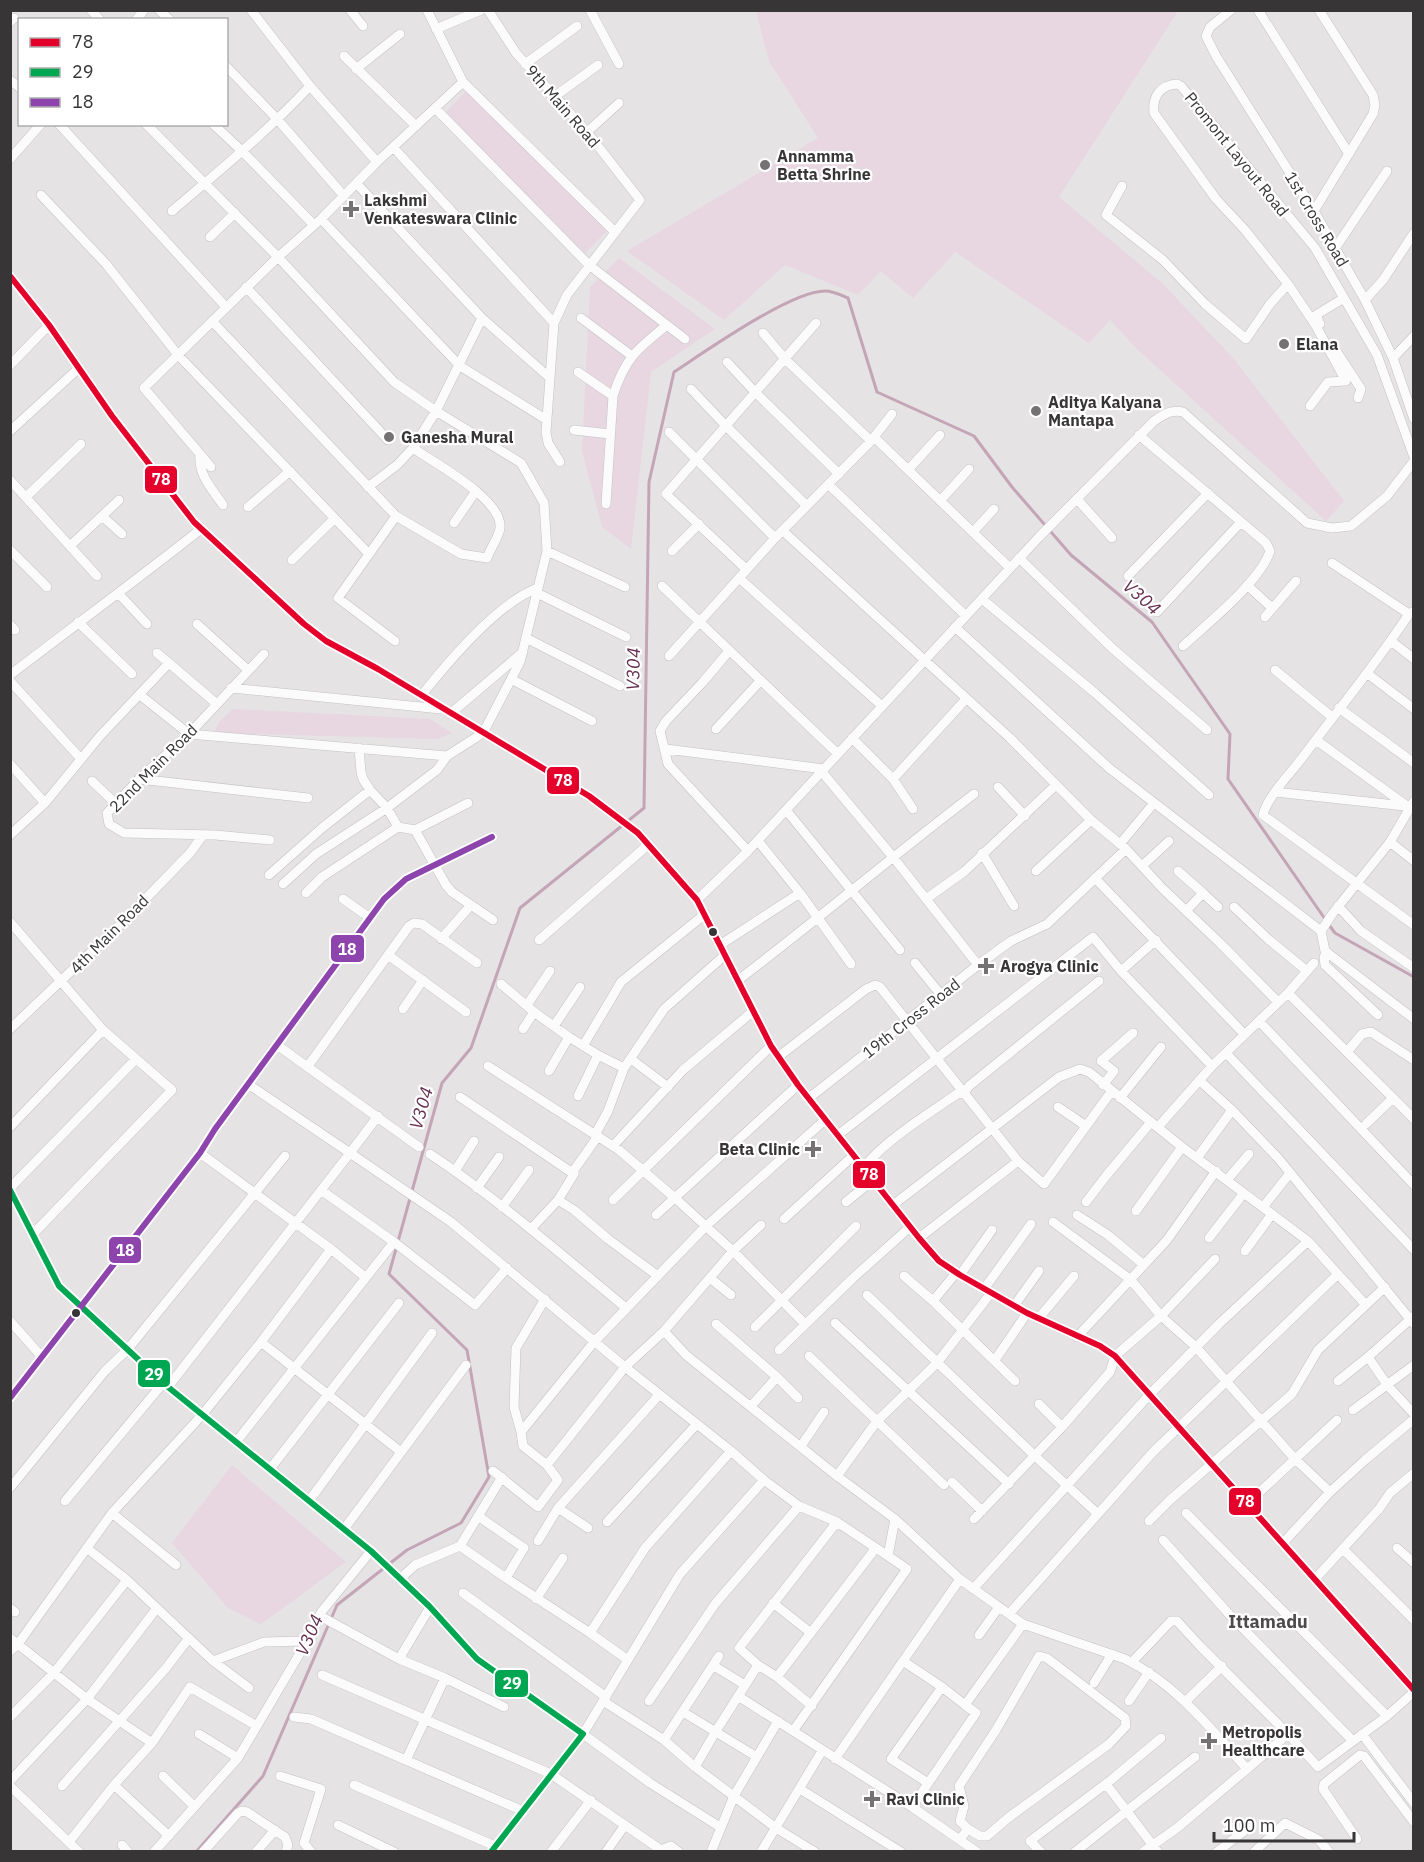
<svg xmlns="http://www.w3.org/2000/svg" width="1424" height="1862" viewBox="0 0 1424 1862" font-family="'IBM Plex Sans',sans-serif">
<rect width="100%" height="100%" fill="#e6e3e5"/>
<!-- green -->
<path fill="#e8d6e0" d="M 756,11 L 1178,11 L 1059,197 L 1162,283 L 1233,358 L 1344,501 L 1326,521 L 1137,349 L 1110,320 L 1089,343 L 955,252 L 913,298 L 881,271 L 858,295 L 785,265 L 724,320 L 627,251 L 818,138 L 769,61 Z
M 466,91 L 607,231 L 585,253 L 445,113 Z
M 619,258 L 715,329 L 651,372 L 631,549 L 602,527 L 582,451 L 590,287 Z
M 233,709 L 430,719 L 452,733 L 438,739 L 214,733 L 219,722 Z
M 232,1465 L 346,1562 L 261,1624 L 228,1608 L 172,1543 Z"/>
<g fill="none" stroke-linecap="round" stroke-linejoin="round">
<!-- stream -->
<path stroke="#c4a5b6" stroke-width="3" d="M 1329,925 L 1335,933 L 1414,977
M 196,1852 L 263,1776 L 337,1605 L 407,1550 L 461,1523 L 489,1477 L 467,1350 L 389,1274 L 442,1083 L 471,1048 L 520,908 L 644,808 L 649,482 L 674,372 C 706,351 791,291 825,291 C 833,291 841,295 848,298 L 877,392 L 974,436 L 1012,487 L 1071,555 L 1152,622 L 1230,734 L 1228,779 L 1325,919"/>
<!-- minor casing -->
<g stroke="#c3c1c2" stroke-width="10">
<path id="minor" d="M 91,10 L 100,20
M 159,10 L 170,20
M 251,10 L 310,86 L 377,162
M 350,10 L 363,26
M 488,10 L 516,53 L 587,132 L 640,200 L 567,295 L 554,323
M 590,10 L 619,64
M 1231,10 L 1210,27 L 1206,36 L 1216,56 L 1314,211 L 1365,300 L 1393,358 L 1414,419
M 1258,10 L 1349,154
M 136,20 L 144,10
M 10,22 L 14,18
M 436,29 L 481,10
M 344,56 L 416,126
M 525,64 L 577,26
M 226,66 L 278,120 L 344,196
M 356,69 L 400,34
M 10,80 L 20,88
M 463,82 L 614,231
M 555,96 L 598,65
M 435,108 L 589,265 L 685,339
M 59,124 L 226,307
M 146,124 L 278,257 L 394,382 L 436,411 L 413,448 L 397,465 L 368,487
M 213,124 L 243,152 L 313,224
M 587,132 L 619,103
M 393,147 L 554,323 L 550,378 L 482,318
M 10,159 L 41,124
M 1122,186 L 1106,215 L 1163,260 L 1205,304 L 1246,339 L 1270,304 L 1288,284
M 41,195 L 106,264 L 178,355 L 369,554
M 172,211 C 220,170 267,132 310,86
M 1314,211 L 1373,114 L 1375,105 L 1373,95 L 1319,10
M 321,219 L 460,366 L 547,420
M 210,237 L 235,213
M 1336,247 L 1387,171
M 10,276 L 49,325 L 112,416 L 194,522 L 304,624 L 326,641 L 378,669 L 589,796 L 638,833 L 697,900 L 771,1046 L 798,1085 L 919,1238 L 939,1261 L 960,1275 L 1027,1313 L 1100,1346 L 1115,1356 L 1414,1690
M 246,287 L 388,440
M 1365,300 L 1383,280 L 1414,233
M 581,318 L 632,356
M 212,321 L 396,516 L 461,554 L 487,558 C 490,549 499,537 500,528 C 503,499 434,463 413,448
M 1320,324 L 1316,315 L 1344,298
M 763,333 L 785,359 L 871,441
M 1333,346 L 1361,389 L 1358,398
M 1393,358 L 1414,336
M 727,362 L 756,393 L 839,474
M 10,365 L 49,325
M 578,372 L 613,396
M 550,378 L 546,432 L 548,443 L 560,462
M 691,389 L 726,426 L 806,505
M 1310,406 L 1328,382 L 1346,381 L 1316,326 L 1288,284 L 1245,230 L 1216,199 L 1154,113 C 1152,97 1160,85 1177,84 L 1181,86 L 1315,248 L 1377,355 L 1414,457
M 574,430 L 610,434
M 10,431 L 79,368
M 669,432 L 775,538
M 1139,435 L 1266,543 L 1270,551 C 1260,582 1208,623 1183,646
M 874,437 L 1010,568
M 200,454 C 198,475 212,489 223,505
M 211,467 L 144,388 L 278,257 L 321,219 L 377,162 L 463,82 L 427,10
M 908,470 L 940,435
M 10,480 L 97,576
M 828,484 L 966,616
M 26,497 L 81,444
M 1077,499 L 1112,538
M 940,501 L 969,469
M 606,504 L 613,396 C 625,358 637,349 667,325
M 248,507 L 290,471
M 102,516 L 122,534
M 454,523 L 476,491
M 783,531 L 1010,738 L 1091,820 L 1126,849 L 1163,889 L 1220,943 L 1278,1002
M 973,532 L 994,509
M 70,546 L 119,500
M 10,550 L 47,587
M 547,551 L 625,587
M 672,551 L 699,524
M 1019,558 L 1112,648 L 1207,730
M 292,560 L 334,519
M 1332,563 L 1409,614
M 746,569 L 666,494 L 816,323
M 1128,576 L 1208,493
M 739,578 L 882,706
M 1247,585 L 1272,608
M 662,586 L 838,754
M 118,593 L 147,624
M 537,593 L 626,637
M 982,599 L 1095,693 L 1209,795
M 1414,611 L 1409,614 C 1376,664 1338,710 1302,758 C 1291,773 1267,797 1263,815 L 1414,925
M 1157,612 L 1241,522
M 1265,617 L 1296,581
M 78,622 L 132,674
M 197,624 L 248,670
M 10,625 L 15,630
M 955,627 L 1109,768 L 1321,931 L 1325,951 L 1414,1019
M 526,638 L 620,686
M 395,641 L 338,598 L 396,516
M 1391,641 L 1414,659
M 729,651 L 702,683 L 666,721 L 660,731 L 668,764 L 748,851
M 157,653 L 169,663
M 264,654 L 189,734 L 139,779 L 107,813 L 109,824 L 124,833 L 215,835 L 270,840
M 669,656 L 775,538 L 871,441 L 892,414
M 1275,670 L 1332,717
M 1368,674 L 1414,709
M 10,675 C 74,626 138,579 201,529
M 511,679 L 592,721
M 10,681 L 81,759
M 231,688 L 441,709
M 140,695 L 189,734 L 447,756 L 483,733 L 520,662 L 547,551 L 544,503 L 521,463 L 436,411 L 482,318 L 357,184
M 421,696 C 448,662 498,602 538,588
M 1339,708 L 1414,763
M 450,714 L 523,652
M 716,729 L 761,680
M 852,738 L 893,779 L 966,699
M 1316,740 L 1407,806
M 359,748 L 361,772 L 363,779 L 370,790 L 387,808 L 398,827 L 415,830 L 446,885 L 452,892 L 493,920
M 666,749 L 824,769
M 10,764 L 45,803
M 822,772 L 893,857 L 978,965
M 139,779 L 308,798
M 893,779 L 913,809
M 92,781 L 115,803
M 998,787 L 1025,816
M 1275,792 L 1414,807
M 786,810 L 900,950
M 415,830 L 468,803
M 10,835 L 45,803 L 100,736 L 169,663 L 217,704
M 758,841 L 800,893 L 851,964
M 1390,842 L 1414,861
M 1120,844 L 1154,803
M 982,853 L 1014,906
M 1142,866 L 1169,841
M 1036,871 L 1091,820
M 1178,871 L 1203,893 L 1186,911
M 269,875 L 322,828 L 370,790
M 1095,878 L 1244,1034
M 283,884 L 316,854 L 387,808 L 437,770 L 447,756
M 306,893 L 322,877 L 398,827
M 1203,893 L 1218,907
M 343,899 L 370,918
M 926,899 L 965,871 L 1056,785
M 697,900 L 748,851 L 1039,537 L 1154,421 C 1163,415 1171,409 1183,412 L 1307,523 L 1332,528 L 1351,526 L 1387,496 L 1414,461
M 1338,906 L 1361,931 L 1414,968
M 1234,907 L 1268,939 L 1307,971
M 10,922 L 103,1030 L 172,1090 L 33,1234
M 1321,931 L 1333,913 L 1390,842 L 1414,801
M 441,939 L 471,905
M 539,940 L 649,844
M 720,945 L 800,893
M 1328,953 L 1324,957 L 1325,965 L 1378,1015
M 388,955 L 466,1012
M 915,963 L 941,995
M 1121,971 L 1156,940
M 737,981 C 817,920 894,855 974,794
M 501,984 L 534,1012
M 1288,993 L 1414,1119
M 527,1005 L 550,971
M 403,1009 L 423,980
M 1259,1021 L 1414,1185
M 554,1026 L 580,987
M 10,1029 L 125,920 L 190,853 L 203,835
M 523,1029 L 534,1012 L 569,1037 L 598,1055
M 277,1045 L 419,1147
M 583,1046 L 621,982 L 705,914
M 1347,1052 L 1362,1034 L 1371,1032 L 1414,1060
M 1226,1053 L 1414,1250
M 778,1057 L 866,989 L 875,985 L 880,987 L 1018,1161 L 1044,1184 L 1111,1092
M 631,1059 L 668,1087
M 308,1066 L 409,926 L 414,923 L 422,924 L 477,963
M 488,1066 L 619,1150 L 675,1198 L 733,1251 L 805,1324
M 549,1071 L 569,1037
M 1199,1080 L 1232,1110 L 1278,1158 L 1414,1324
M 248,1084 L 350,1153 L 378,1116
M 1103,1085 L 1114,1071 L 1101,1061 L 1133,1033
M 578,1096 L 598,1055 L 624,1068
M 460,1097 L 574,1174 L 558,1200 L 531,1229
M 809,1098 L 978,965 L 1011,941 L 1047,924 L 1126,849
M 1120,1098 L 1161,1047
M 1058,1107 L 1086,1126
M 1366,1124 L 1393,1098
M 10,1127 L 103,1030
M 1158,1127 L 1212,1066 L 1288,993 L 1314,963
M 595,1135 L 608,1111 L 624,1068 L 664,1009 L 725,955
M 838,1135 L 1093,937 L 1121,971 L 1212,1066
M 613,1146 L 683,1070 L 752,1012
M 200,1153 L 331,1249 L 365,1277
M 430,1154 C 499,1200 562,1255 626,1308
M 1197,1158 L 1232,1110
M 864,1168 C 881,1143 931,1112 957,1094 L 964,1093 L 969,1086 L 1099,981
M 455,1171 L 474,1141
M 572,1173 L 598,1136
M 1227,1180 L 1249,1154
M 10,1188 L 136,1059
M 477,1188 L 499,1157
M 10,1190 L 59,1286 L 168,1387 L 371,1551 L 430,1607 L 477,1659 L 583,1734 L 491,1852
M 558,1200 L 574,1210 L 608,1239 L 658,1276
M 613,1200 L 771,1046
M 846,1202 L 873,1180
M 1086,1202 L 1106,1176 L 1151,1122
M 893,1205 L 1059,1077 L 1080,1069 L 1089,1072 L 1182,1147 L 1308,1241 L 1365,1304
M 502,1207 L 529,1170
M 1263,1207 L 1290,1173
M 1136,1211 L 1182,1147
M 656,1215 L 798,1085
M 1077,1215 L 1108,1235 L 1144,1265
M 784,1219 L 854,1155
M 1053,1222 L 1131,1280 L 1161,1316 L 1196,1347 L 1294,1458 L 1330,1492
M 919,1238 L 1018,1161
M 1209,1238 L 1244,1193
M 394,1242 L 475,1305 L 507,1268
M 1245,1251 L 1272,1214
M 956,1273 L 933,1301 L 1015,1381
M 960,1275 L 992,1230
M 904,1276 L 933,1301
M 710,1278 L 731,1295
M 984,1289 L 1031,1224
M 867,1295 L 1035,1456 L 1098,1514
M 1014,1306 L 1039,1271
M 1038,1319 L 1074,1276
M 10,1321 L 42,1357
M 835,1323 L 1009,1484
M 716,1324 L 777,1377
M 755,1327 L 856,1226
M 664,1331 L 686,1355 L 837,1476 L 895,1519
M 1077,1337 L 1167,1240 L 1216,1171
M 261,1342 L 401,1452
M 779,1350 L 853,1278 L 910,1227
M 809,1356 L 944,1485
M 1368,1357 L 1388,1386 L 1414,1414
M 995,1360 L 1027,1313
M 1338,1381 L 1368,1357 L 1414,1316
M 168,1387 L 350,1153 L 451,1222 L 625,1367 L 731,1451 L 764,1480 L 799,1506 L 837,1522 L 888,1556 L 895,1519 L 960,1579 L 1023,1624 L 1125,1659 C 1176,1684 1210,1728 1247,1769 L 1288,1734 L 1318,1767 L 1387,1716 L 1414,1692
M 10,1398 L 200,1153 L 215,1129 L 384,899 L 406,879 L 492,837
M 1039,1404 L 1062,1427
M 751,1406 L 777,1377 L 798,1398
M 1353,1410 L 1414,1365
M 521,1432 L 514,1407 L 516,1348 L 545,1299
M 236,1442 L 394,1242 L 321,1190
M 801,1446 L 824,1412
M 547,1465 L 523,1446 L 521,1432 L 594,1342 L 705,1227 L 826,1119
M 270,1469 L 399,1303
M 493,1471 L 538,1507 L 558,1480 L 547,1465 L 625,1367 L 664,1331 L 733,1251 L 761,1225
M 837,1476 L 877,1421 L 937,1363 L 991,1293
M 952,1482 L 982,1511
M 10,1488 L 105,1371 L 128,1349 L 285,1156
M 65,1501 L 163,1383
M 309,1501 L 432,1333
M 1248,1503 L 1337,1420
M 112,1513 L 176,1565
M 1186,1513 L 1387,1716
M 478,1516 L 524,1548 L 506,1578 L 460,1546 L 502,1477
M 974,1519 L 1062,1427 L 1110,1372 L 1115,1356 L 1161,1316 L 1215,1259
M 1149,1521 L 1170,1500 L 1292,1394 L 1318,1350 L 1385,1287
M 607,1522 L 696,1425
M 588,1528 L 558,1508 L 659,1395
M 344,1529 L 466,1365
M 1163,1540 L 1228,1613 L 1353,1741
M 538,1541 L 558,1508
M 1283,1543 L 1330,1492 L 1365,1460 L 1414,1419
M 1397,1548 L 1414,1563
M 88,1549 L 127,1580 L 213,1661 L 264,1642 L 306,1641
M 1343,1549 L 1414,1620
M 506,1578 L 590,1633
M 1316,1578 L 1379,1509 L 1390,1493 L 1414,1473
M 400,1579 L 415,1565 L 460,1546
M 973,1589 L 1150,1394 L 1220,1323 L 1308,1241
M 463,1593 L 606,1697
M 536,1599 L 563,1558
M 773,1603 L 811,1633
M 10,1608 L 15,1612
M 1009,1614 L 1153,1452 L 1338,1274
M 320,1616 L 399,1659 L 445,1678 L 504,1707
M 979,1635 L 999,1607
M 10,1638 L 87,1699 L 152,1743 L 114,1785 L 169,1836
M 10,1651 L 18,1644 L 112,1513 L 202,1415 L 261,1342 L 331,1249
M 399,1659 L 430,1607
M 628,1660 L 590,1633 L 645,1548 L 731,1451
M 213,1661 L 249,1688
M 903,1661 L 942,1687 L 965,1705 L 1023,1624
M 1132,1662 L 1171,1621 L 1177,1621 L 1200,1646 L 1288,1734
M 714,1666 L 745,1685
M 322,1675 L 551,1774 L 661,1850 L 671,1846 L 679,1852
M 777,1677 L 875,1549
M 1094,1683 L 1112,1654
M 738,1696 L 793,1731 L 907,1569 L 888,1556
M 603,1701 L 664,1740 L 695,1767 L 776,1828 L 815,1852
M 649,1701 L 715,1604 L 799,1506
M 1129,1701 L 1149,1672
M 1186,1701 L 1222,1666
M 812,1706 L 777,1677 L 758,1665 L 739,1648 L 837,1522
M 683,1712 L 757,1757
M 10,1717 L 53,1674 L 127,1580
M 294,1717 L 311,1719 L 523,1811
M 793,1731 L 912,1807 L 977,1852
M 199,1734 L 238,1758
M 1362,1734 L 1414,1803
M 664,1740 L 719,1656
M 152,1743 L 190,1687 L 257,1726
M 835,1759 L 960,1579
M 406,1760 L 445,1678
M 695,1767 L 716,1731 L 758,1665
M 163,1776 L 194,1806
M 280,1776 L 321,1789 L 304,1843 L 311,1852
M 10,1781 L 87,1699 L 157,1608
M 928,1783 L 891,1759 L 942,1687
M 1106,1784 L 1158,1852
M 354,1785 L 495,1846
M 10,1786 L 79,1852
M 62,1786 L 166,1668 L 189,1638
M 800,1789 L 901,1852
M 912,1807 L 976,1713 L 965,1705
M 338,1825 L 394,1852
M 720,1827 L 650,1783 L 583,1734 L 680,1574 L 764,1480
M 960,1839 L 968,1829 L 960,1821 L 964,1806 L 959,1786 L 996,1730 L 1039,1656 L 1047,1658 L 1125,1718 L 1126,1726 L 1109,1744 L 1008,1818 L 987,1836 L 980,1836 L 968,1829
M 1357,1839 L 1323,1789 L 1324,1784 L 1360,1755 L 1364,1756 L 1414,1822
M 69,1842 L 114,1785
M 122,1845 L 128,1852
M 154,1852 L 238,1758 L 300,1653 L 322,1611 L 371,1551
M 203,1852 L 238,1813 L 242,1811 L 247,1812 L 285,1837 L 288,1845 L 286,1852
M 256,1852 L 275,1830
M 551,1852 L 591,1800
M 606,1852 L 625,1825
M 711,1852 L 734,1796 L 778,1721
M 761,1852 L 822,1751
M 1041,1852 L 1030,1841 L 1111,1780 L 1161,1738
M 1075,1852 L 1195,1757
M 1143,1852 L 1177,1828 L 1247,1769
M 1217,1852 L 1248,1828
M 1254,1852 L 1285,1823 L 1319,1840 L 1329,1852"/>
</g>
<!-- minor -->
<use href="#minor" stroke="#fbfbfb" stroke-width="9"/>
<!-- bus-1 casing -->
<g stroke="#fff" stroke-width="10">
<path id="bus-1" d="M 10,276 L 49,325 L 112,416 L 194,522 L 304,624 L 326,641 L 378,669 L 589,796 L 638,833 L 697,900 L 771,1046 L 798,1085 L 919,1238 L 939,1261 L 960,1275 L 1027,1313 L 1100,1346 L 1115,1356 L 1414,1690"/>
</g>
<!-- bus-2 casing -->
<g stroke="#fff" stroke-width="10">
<path id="bus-2" d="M 10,1190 L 59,1286 L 168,1387 L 371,1551 L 430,1607 L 477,1659 L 583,1734 L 491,1852"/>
</g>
<!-- bus-3 casing -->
<g stroke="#fff" stroke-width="10">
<path id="bus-3" d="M 10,1398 L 200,1153 L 215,1129 L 384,899 L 406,879 L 492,837"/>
</g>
<!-- bus-1 -->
<use href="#bus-1" stroke="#e4002b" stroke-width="6"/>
<!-- bus-2 -->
<use href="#bus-2" stroke="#00a651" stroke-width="6"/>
<!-- bus-3 -->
<use href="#bus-3" stroke="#8e44ad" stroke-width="6"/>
</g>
<!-- markers -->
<g fill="#747273" stroke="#fff" stroke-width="2">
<circle cx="765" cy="165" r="6"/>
<path d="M348 200h6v6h6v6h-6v6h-6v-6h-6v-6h6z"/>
<circle cx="1284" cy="344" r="6"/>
<circle cx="1036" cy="411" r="6"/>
<circle cx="389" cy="437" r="6"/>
<path d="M983 957h6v6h6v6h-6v6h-6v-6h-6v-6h6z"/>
<path d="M810 1140h6v6h6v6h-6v6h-6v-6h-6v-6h6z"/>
<path d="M1206 1732h6v6h6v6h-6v6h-6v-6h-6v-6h6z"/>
<path d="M869 1790h6v6h6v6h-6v6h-6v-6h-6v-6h6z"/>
</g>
<g fill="#373536" stroke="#fff" stroke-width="2">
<circle cx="713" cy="932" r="5"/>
<circle cx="76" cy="1313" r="5"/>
</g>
<g text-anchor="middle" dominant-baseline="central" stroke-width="4.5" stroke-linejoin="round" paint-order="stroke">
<!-- street labels -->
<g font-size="16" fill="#373536" stroke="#fff">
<text transform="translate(563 106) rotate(49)">9th Main Road</text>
<text transform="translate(1237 154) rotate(51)">Promont Layout Road</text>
<text transform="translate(1317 219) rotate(59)">1st Cross Road</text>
<text transform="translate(153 768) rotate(-45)">22nd Main Road</text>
<text transform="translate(109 934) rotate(-45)">4th Main Road</text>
<text transform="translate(911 1018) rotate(-38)">19th Cross Road</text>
</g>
<!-- poi labels -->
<g font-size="16" font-weight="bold" fill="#373536" stroke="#fff" text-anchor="start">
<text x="777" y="156">Annamma<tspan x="777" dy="18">Betta Shrine</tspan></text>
<text x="364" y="200">Lakshmi<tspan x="364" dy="18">Venkateswara Clinic</tspan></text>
<text x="1296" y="344">Elana</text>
<text x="1048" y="402">Aditya Kalyana<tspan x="1048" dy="18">Mantapa</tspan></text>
<text x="401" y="437">Ganesha Mural</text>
<text x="1000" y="966">Arogya Clinic</text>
<text x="800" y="1149" text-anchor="end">Beta Clinic</text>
<text x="1222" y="1732">Metropolis<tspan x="1222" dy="18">Healthcare</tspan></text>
<text x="886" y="1799">Ravi Clinic</text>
</g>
<!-- water labels -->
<g font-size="18" font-style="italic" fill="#652e50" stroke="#fff">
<text transform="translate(1142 597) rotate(41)">V304</text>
<text transform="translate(633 669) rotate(-89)">V304</text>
<text transform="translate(421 1108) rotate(-74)">V304</text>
<text transform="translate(309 1635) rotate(-67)">V304</text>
</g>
<!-- neighbourhood labels -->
<g font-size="18" font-weight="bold" fill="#4e4a4c" stroke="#fff">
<text x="1268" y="1621">Ittamadu</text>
</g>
</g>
<g stroke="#fff" stroke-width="2">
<rect x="144" y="465" width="34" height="29" rx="6" fill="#e4002b"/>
<rect x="546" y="766" width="34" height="29" rx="6" fill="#e4002b"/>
<rect x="330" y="934" width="35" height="29" rx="6" fill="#8e44ad"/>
<rect x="852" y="1160" width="34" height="29" rx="6" fill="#e4002b"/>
<rect x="108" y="1236" width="34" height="28" rx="6" fill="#8e44ad"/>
<rect x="137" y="1359" width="34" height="29" rx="6" fill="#00a651"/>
<rect x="1228" y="1487" width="34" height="29" rx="6" fill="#e4002b"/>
<rect x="494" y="1669" width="35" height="29" rx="6" fill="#00a651"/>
</g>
<g font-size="16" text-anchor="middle" font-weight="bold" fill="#fff">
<text x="161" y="485">78</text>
<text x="563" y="786">78</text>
<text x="347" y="955">18</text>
<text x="869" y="1180">78</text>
<text x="125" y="1256">18</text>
<text x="154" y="1380">29</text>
<text x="1245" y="1507">78</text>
<text x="512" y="1689">29</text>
</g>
<!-- border -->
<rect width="1424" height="1862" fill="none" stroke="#373536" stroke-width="24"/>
<!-- legend -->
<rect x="18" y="18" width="210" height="108" fill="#ffffff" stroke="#afaeaf" stroke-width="1.5"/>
<rect x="30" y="38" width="30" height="9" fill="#e4002b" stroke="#afaeaf" stroke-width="1.5"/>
<text x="72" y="48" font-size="18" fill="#373536">78</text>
<rect x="30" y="68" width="30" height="9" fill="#00a651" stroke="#afaeaf" stroke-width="1.5"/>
<text x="72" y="78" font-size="18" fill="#373536">29</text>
<rect x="30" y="98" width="30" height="9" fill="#8e44ad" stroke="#afaeaf" stroke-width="1.5"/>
<text x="72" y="108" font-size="18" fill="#373536">18</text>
<!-- scale -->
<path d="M1214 1832v9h140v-9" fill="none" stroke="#373536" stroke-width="3"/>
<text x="1223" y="1832" font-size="18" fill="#373536" stroke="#ffffff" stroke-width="4.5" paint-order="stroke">100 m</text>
</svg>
